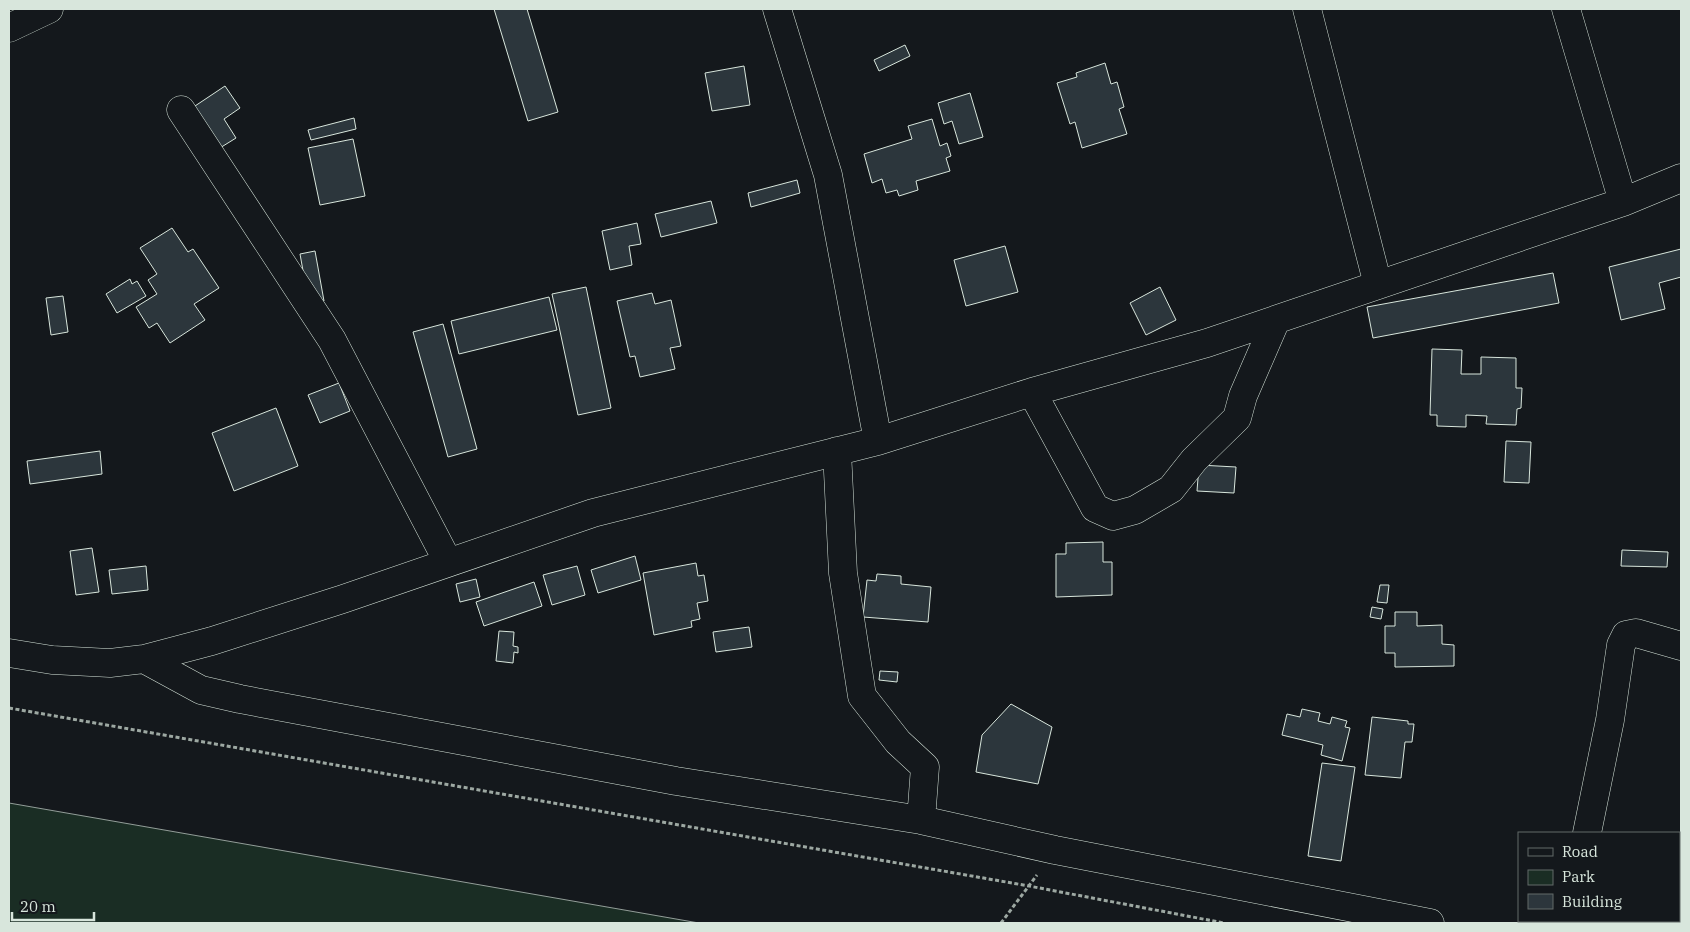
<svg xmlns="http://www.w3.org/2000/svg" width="1690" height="932" viewBox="0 0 1690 932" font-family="'IBM Plex Serif',serif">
<rect width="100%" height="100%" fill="#14181c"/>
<!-- green -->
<path fill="#1a2d24" stroke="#939e99" d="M 9,803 L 699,923 L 9,923 Z"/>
<!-- building -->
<path fill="#2c363c" stroke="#d8e6dc" d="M 494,9 L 527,9 L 558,112 L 528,121 Z
M 905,45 L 910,56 L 879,71 L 874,60 Z
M 1105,63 L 1111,84 L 1117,82 L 1124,107 L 1119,109 L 1127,134 L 1082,148 L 1075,122 L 1070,124 L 1057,83 L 1077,77 L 1076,73 Z
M 744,66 L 750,105 L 712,111 L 705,73 Z
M 225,86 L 240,108 L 224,119 L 236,138 L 215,151 L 189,110 Z
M 970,93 L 983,137 L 959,144 L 952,121 L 944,124 L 938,103 Z
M 354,118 L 356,129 L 311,140 L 308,130 Z
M 932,119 L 940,146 L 947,143 L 951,156 L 946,158 L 950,171 L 916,181 L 918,190 L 899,196 L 897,190 L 886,193 L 882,179 L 872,183 L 864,154 L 912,139 L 908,126 Z
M 353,139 L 365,196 L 320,205 L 308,148 Z
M 797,180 L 800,193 L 751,207 L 748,193 Z
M 711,201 L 717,223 L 661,237 L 655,214 Z
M 637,223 L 641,244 L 629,246 L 632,265 L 610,270 L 602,231 Z
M 172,228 L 188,252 L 193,249 L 219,288 L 194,304 L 205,320 L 170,343 L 157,323 L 149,328 L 136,307 L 157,294 L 148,280 L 157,274 L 140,248 Z
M 1005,246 L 1018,292 L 966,306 L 954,260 Z
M 1681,249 L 1681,277 L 1659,283 L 1665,309 L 1621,320 L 1609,267 Z
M 315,251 L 324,301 L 309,304 L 300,254 Z
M 1553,273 L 1559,303 L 1373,338 L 1367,307 Z
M 130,279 L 132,284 L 137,281 L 146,296 L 117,313 L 106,294 Z
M 586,287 L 611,408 L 578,415 L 552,294 Z
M 1160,287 L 1176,320 L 1146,335 L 1130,303 Z
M 652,293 L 655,304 L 671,300 L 681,346 L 670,348 L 675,369 L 640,377 L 635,356 L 630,357 L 617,301 Z
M 63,296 L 68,332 L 51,335 L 46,298 Z
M 549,297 L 557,330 L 459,354 L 451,321 Z
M 443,324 L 477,449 L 448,457 L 413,332 Z
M 1432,349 L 1462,350 L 1461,374 L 1481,374 L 1481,357 L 1516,358 L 1516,388 L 1522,388 L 1521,408 L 1517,409 L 1516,425 L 1486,424 L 1487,416 L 1466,415 L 1466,427 L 1437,426 L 1437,415 L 1430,415 Z
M 339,383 L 350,411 L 320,423 L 308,395 Z
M 276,408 L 298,466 L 234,491 L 212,433 Z
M 1506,441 L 1531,442 L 1529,483 L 1504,482 Z
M 100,451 L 102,474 L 30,484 L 27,461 Z
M 1199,465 L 1236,467 L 1234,493 L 1197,491 Z
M 1103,542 L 1103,562 L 1112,562 L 1112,595 L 1056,597 L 1056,554 L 1066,554 L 1066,543 Z
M 92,548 L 99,592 L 76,595 L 70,551 Z
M 1622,550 L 1668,552 L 1667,567 L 1621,566 Z
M 635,556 L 641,580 L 598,593 L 591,570 Z
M 696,563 L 698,576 L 704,575 L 708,601 L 697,603 L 700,619 L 691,621 L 692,627 L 654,635 L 643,573 Z
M 146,566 L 148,590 L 112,594 L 109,570 Z
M 577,566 L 585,595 L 552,605 L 543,575 Z
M 877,574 L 901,576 L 901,584 L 931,587 L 928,622 L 863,617 L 867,580 L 876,581 Z
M 476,579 L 480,597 L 460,602 L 456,584 Z
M 534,582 L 542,606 L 484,626 L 476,602 Z
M 1380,585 L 1389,585 L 1387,603 L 1377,602 Z
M 1372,607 L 1383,609 L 1381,619 L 1370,617 Z
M 1395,612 L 1417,612 L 1417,626 L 1442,625 L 1442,644 L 1454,645 L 1454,666 L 1395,667 L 1395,653 L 1385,653 L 1385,626 L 1395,626 Z
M 749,627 L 752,647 L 716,652 L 713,632 Z
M 499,631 L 514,632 L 513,646 L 518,647 L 518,653 L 514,652 L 513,663 L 496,661 Z
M 880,671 L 898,672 L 897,682 L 879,680 Z
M 1011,704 L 1052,727 L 1038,784 L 976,772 L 982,735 Z
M 1302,709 L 1320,713 L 1318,721 L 1330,724 L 1332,717 L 1347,721 L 1345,727 L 1350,728 L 1342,761 L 1321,755 L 1323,745 L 1282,735 L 1287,714 L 1300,717 Z
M 1372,717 L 1408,721 L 1408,724 L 1414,724 L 1412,742 L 1405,742 L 1401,778 L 1365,775 Z
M 1322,763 L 1355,767 L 1341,861 L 1308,856 Z"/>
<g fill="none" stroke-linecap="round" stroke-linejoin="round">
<!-- minor casing -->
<g stroke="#d8e6dc" stroke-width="29">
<path id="minor" d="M 777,9 L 828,175 L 878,441
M 1307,9 L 1378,285
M 1566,9 L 1623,202
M 9,28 L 49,9
M 181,110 L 332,340 L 448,562
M 1032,392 L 1095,508 L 1113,516 L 1135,510 L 1171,489 L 1194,460 L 1237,418 L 1243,396 L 1276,320
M 837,451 L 843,573 L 862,696 L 898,742 L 925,767 L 921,820
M 9,653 L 52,660 L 110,663 L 144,659 L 212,641 L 343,599 L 593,513 L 878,441 L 1032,392 L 1207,343 L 1623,202 L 1681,178
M 144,659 L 201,690 L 240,699 L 676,781 L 921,820 L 1055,850 L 1430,923
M 1587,833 L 1610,720 L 1621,645 L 1626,635 L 1636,633 L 1681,646
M 1568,923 L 1569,921"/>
</g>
<!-- path -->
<path stroke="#9da8a2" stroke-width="3" stroke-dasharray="4 2.5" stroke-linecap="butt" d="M 9,708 L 1029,886 L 1224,923
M 1001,923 L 1037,875"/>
<!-- minor -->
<use href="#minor" stroke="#14181c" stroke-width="28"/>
</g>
<!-- border -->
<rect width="1690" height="932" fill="none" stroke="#d8e6dc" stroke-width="20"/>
<!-- legend -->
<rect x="1518" y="832" width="162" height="90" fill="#14181c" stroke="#626a69"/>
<rect x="1528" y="848" width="25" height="8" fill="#14181c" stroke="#626a69"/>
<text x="1562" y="857" font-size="15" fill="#d8e6dc">Road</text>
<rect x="1528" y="870" width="25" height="15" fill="#1a2d24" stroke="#626a69"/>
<text x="1562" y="882" font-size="15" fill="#d8e6dc">Park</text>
<rect x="1528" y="894" width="25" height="15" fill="#2c363c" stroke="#626a69"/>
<text x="1562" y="907" font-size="15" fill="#d8e6dc">Building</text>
<!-- scale -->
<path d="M12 912v8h82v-8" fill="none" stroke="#d8e6dc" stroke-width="2.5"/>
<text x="20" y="912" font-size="15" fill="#d8e6dc" stroke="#14181c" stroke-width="4" paint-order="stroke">20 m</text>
</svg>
